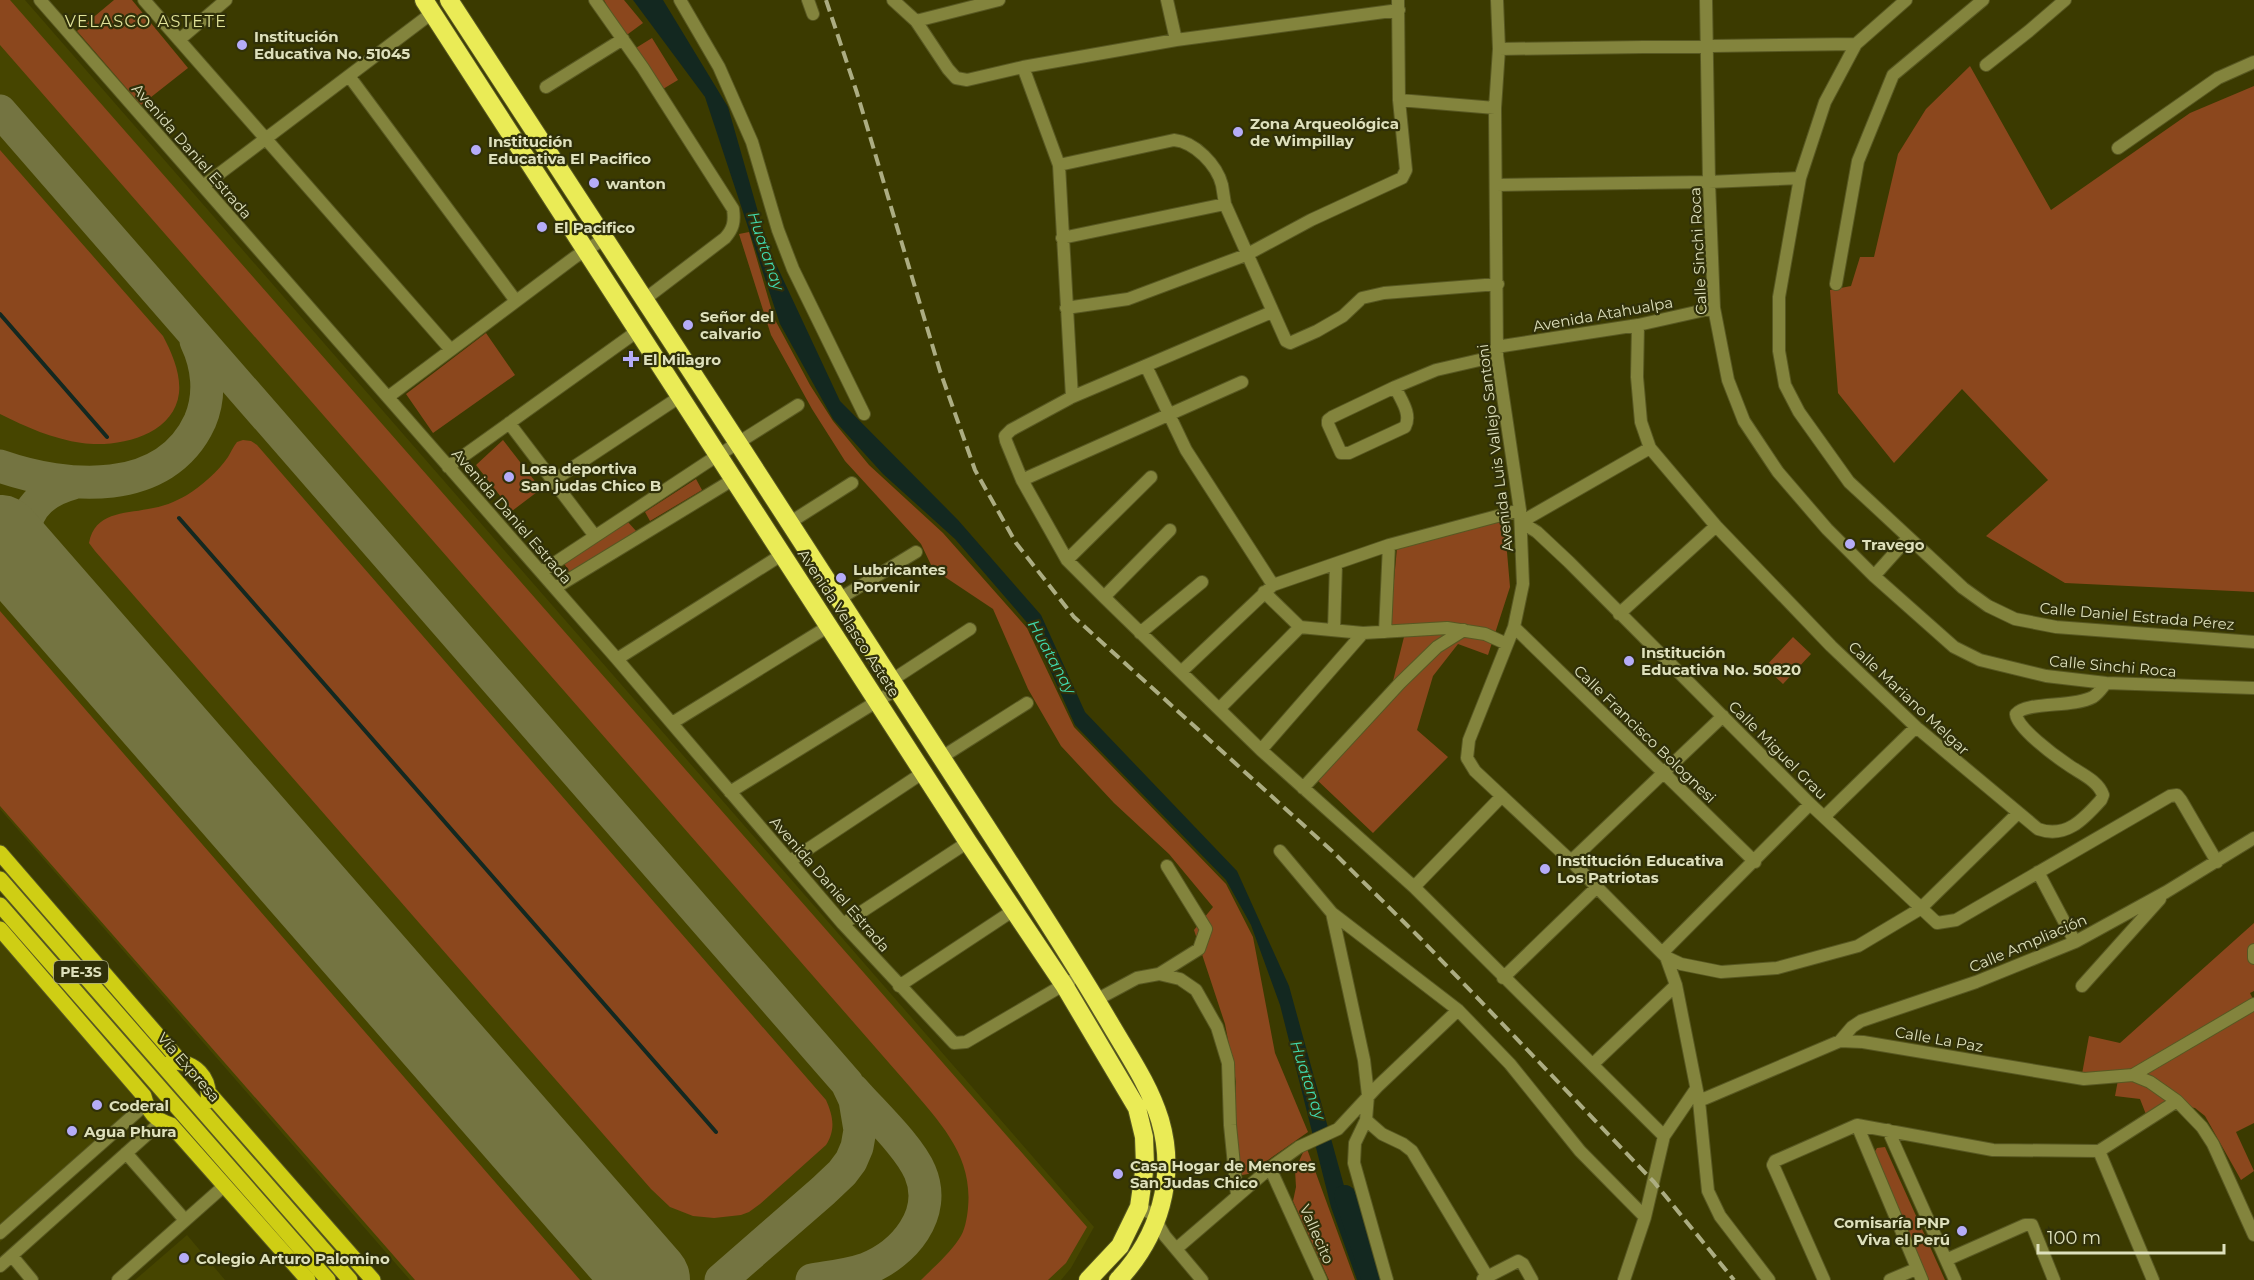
<svg xmlns="http://www.w3.org/2000/svg" width="2254" height="1280" viewBox="0 0 2254 1280" font-family="Montserrat,sans-serif">
<rect width="100%" height="100%" fill="#3b3a00"/>
<!-- built -->
<path fill="#464500" d="M 0,0 L 25,0 L 1094,1227 L 1071,1268 L 1061,1280 L 410,1280 L 0,809 Z
M 0,911 L 163,1097 L 0,1242 Z
M 187,1235 L 225,1280 L 135,1280 Z"/>
<!-- green -->
<path fill="#8b471d" d="M 0,0 L 10,0 L 1087,1227 L 1066,1263 L 1048,1280 L 921,1280 C 934,1267 949,1254 959,1239 C 965,1231 967,1218 968,1208 C 973,1156 941,1124 910,1087 L 0,45 Z
M 114,0 L 132,0 L 188,68 L 141,105 L 77,31 Z
M 604,0 L 624,0 L 643,23 L 624,37 Z
M 652,38 L 678,80 L 658,92 L 631,51 Z
M 1970,66 L 2051,210 L 2190,113 L 2254,86 L 2254,592 L 2065,583 L 1986,536 L 2048,480 L 1962,389 L 1894,463 L 1838,393 L 1830,290 L 1851,286 L 1860,257 L 1874,257 L 1898,154 L 1926,109 Z
M 0,150 L 163,336 C 172,353 181,374 179,393 C 174,436 117,448 82,443 C 53,439 26,427 0,414 Z
M 749,232 L 774,318 L 810,385 L 833,421 L 869,465 L 943,533 L 1027,628 L 1074,727 L 1226,884 L 1253,937 L 1275,1053 L 1308,1132 L 1248,1174 L 1237,1176 L 1234,1125 L 1236,1082 L 1225,1024 L 1194,930 L 1213,907 L 1169,854 L 1114,803 L 1061,746 L 1028,689 L 993,609 L 933,569 L 921,544 L 845,461 L 812,409 L 771,335 L 739,234 Z
M 486,333 L 515,375 L 433,433 L 406,394 Z
M 243,440 L 251,441 L 257,445 L 826,1100 C 833,1116 836,1129 826,1145 L 760,1204 L 749,1212 L 741,1215 L 714,1218 L 693,1216 L 670,1207 L 651,1189 L 95,551 L 89,543 C 95,512 123,514 148,509 C 162,507 175,502 187,495 C 201,486 218,472 228,457 C 231,452 233,447 237,442 Z
M 503,440 L 541,489 L 512,511 L 476,465 Z
M 696,479 L 702,490 L 650,521 L 645,512 Z
M 1504,517 L 1510,587 L 1488,655 L 1458,644 L 1433,676 L 1417,730 L 1448,757 L 1373,833 L 1316,779 L 1391,689 L 1405,633 L 1390,624 L 1397,548 Z
M 627,521 L 637,532 L 570,574 L 564,563 Z
M 0,611 L 580,1280 L 415,1280 L 0,806 Z
M 1793,637 L 1811,654 L 1783,684 L 1765,667 Z
M 2254,923 L 2254,991 L 2250,993 L 2254,1001 L 2254,1123 L 2236,1132 L 2254,1171 L 2241,1180 L 2205,1116 L 2195,1108 L 2166,1103 L 2147,1117 L 2140,1099 L 2115,1096 L 2118,1080 L 2082,1074 L 2089,1036 L 2120,1043 Z
M 1306,1146 L 1355,1280 L 1329,1280 L 1293,1201 L 1296,1187 L 1295,1170 Z
M 1885,1147 L 1945,1280 L 1925,1280 L 1874,1153 L 1877,1148 Z"/>
<!-- water -->
<path fill="#132820" d="M 633,0 L 663,0 L 728,107 L 768,247 L 840,401 L 958,520 L 1041,615 L 1085,712 L 1237,871 L 1289,986 L 1357,1233 L 1373,1280 L 1357,1280 L 1331,1207 L 1280,1005 L 1251,925 L 1226,880 L 1075,725 L 1030,626 L 955,539 L 883,474 L 833,419 L 780,324 L 705,97 Z"/>
<g fill="none" stroke-linecap="round" stroke-linejoin="round">
<!-- stream -->
<path stroke="#132820" stroke-width="4" d="M 0,314 L 107,437
M 179,518 L 716,1132"/>
<!-- river -->
<path stroke="#132820" stroke-width="22" d="M 1345,1196 L 1373,1280"/>
<!-- taxiway -->
<path stroke="#747441" stroke-width="33" d="M 0,111 L 847,1083 L 855,1100 L 860,1130 L 857,1147 L 851,1161 L 842,1173 L 823,1191 L 721,1280
M 0,466 C 66,489 165,498 200,421 C 211,395 208,366 196,341
M 42,585 C 13,542 18,498 73,483
M 636,1266 L 651,1280
M 812,1280 C 829,1277 849,1275 866,1269 C 904,1254 938,1214 920,1172 C 909,1146 872,1112 853,1090"/>
<!-- runway -->
<path stroke="#747441" stroke-width="84" d="M 0,537 L 648,1280"/>
<!-- minor casing -->
<g stroke="#585822" stroke-width="14">
<path id="minor" d="M 40,0 L 617,659 L 843,924 L 954,1043 L 966,1042 L 1070,981
M 144,0 L 451,350
M 595,0 L 643,68 L 733,209 C 735,222 733,229 725,238 L 645,299
M 680,0 L 719,67 L 752,142 L 778,230 L 793,269 L 864,414
M 808,0 L 813,14
M 893,0 L 916,21 L 948,69 L 956,78 L 967,80 L 1023,67 L 1176,40 L 1399,10
M 1167,0 L 1176,40
M 1497,0 L 1499,49 L 1495,108 L 1497,356 L 1520,510 L 1523,584 L 1514,627 L 1469,740 L 1467,758 L 1475,771 L 1571,861 L 1666,957 L 1676,985 L 1699,1101 L 1708,1191 L 1720,1216 L 1769,1280
M 1706,0 L 1709,182 L 1714,308 L 1728,380 L 1744,421 L 1778,472 L 1827,529 L 1874,576 L 1954,647 L 1980,660 L 2046,676 L 2106,683 L 2254,688
M 1906,0 L 1856,44 L 1825,102 L 1800,178 L 1779,297 L 1779,351 L 1785,385 L 1799,412 L 1849,482 L 1963,588 L 1988,606 L 2015,619 L 2056,627 L 2254,642
M 916,21 L 999,0
M 179,40 L 226,0
M 1499,49 L 1856,44
M 1986,65 L 2029,31 L 2065,0
M 1023,67 L 1059,165 L 1072,397
M 349,76 L 516,301
M 546,87 L 623,39
M 1399,100 L 1495,108
M 2118,148 L 2218,78 L 2254,62
M 1059,165 L 1174,140 C 1195,142 1217,165 1222,185 C 1223,191 1224,198 1225,204
M 1496,185 L 1709,182 L 1800,178
M 203,186 L 432,13
M 1062,238 L 1225,204 L 1286,341 L 1290,343 L 1317,331 L 1343,316 L 1362,298 L 1384,293 L 1498,284
M 1836,284 L 1858,161 L 1893,75 L 1983,0
M 1066,308 L 1128,299 L 1246,255 L 1311,220 L 1402,178 L 1406,170 L 1399,100 L 1398,0
M 1638,325 L 1637,377 L 1641,422 L 1650,448 L 1716,526 L 1831,646 L 1916,727 L 2038,829 C 2066,839 2084,819 2101,800 L 2103,795 C 2098,780 2079,773 2067,764 C 2055,756 2017,728 2016,714 C 2027,701 2073,708 2093,697 C 2098,694 2102,688 2106,683
M 1496,347 L 1638,325 L 1714,308
M 1146,366 L 1186,450 L 1273,585
M 1242,382 L 1022,480 L 1067,560 L 1104,597 L 1261,750 L 1414,887 L 1664,1136
M 1395,387 C 1401,400 1412,414 1405,427 L 1349,453 L 1341,453 L 1328,424 L 1328,420 L 1332,417 L 1395,387 L 1436,370 L 1497,356
M 388,397 L 575,257 L 604,239
M 509,423 L 595,536
M 1650,448 L 1521,522 L 1537,532 L 1569,562 L 1810,804 L 1937,923 L 1956,920 L 2170,796 L 2177,795 L 2181,800 L 2217,862
M 448,467 L 639,330
M 554,480 L 681,396
M 1022,480 L 1006,441 L 1005,436 L 1011,430 L 1072,397 L 1272,312
M 789,523 L 852,483
M 1067,560 L 1151,477
M 541,572 L 706,463 L 798,405
M 1874,576 L 1908,538
M 555,588 L 734,479
M 1264,592 L 1300,627 L 1363,633 L 1447,628 L 1485,634 L 1507,644
M 1104,597 L 1170,530
M 839,599 L 916,552
M 1619,614 L 1716,526
M 1514,627 L 1755,862
M 1334,630 L 1336,564
M 1385,632 L 1389,545
M 1140,633 L 1202,582
M 617,659 L 783,554
M 1181,672 L 1273,585 L 1389,545 L 1520,510
M 892,680 L 970,629
M 1220,708 L 1300,627
M 672,723 L 829,626
M 1261,750 L 1363,633
M 942,757 L 1027,703
M 1303,788 L 1400,683 L 1437,647 L 1464,630
M 730,792 L 897,689
M 1824,817 L 1916,727
M 1280,851 L 1332,913 L 1364,1060 L 1368,1095 L 1366,1120 L 1382,1134 L 1403,1144 L 1412,1151 L 1487,1276
M 790,861 L 924,772
M 1571,861 L 1723,716
M 2038,872 L 2075,942
M 1414,887 L 1502,796
M 1332,913 L 1458,1010 L 1510,1064 L 1580,1151 L 1645,1217
M 843,924 L 968,842
M 2254,950 L 2254,958
M 1662,953 L 1810,804
M 1666,957 L 1681,964 L 1721,972 L 1777,968 L 1858,946 L 1920,909 L 2017,814
M 1159,974 L 1199,949 L 1206,929 L 1167,866
M 1503,978 L 1597,887
M 899,986 L 1014,910
M 2082,986 L 2160,899
M 1096,1000 L 1137,978 L 1159,974 L 1180,979 L 1196,990 L 1217,1027 L 1228,1063 L 1230,1125 L 1237,1195
M 1840,1041 L 1852,1027 L 1861,1021 L 1976,982 L 2075,942 L 2166,892 L 2254,838
M 1593,1064 L 1676,985
M 2133,1075 L 2254,1004
M 1699,1101 L 1840,1041 L 1863,1042 L 2084,1079 L 2133,1075 L 2150,1082 L 2177,1101
M 1366,1120 L 1355,1143 L 1354,1163 L 1387,1280
M 1857,1125 L 1922,1280
M 1888,1130 L 1955,1280
M 2099,1151 L 2153,1280
M 126,1153 L 185,1220
M 1270,1168 L 1321,1280
M 1139,1207 L 1152,1214 L 1165,1236 L 1202,1280
M 0,1233 L 146,1104
M 1176,1249 L 1270,1168 L 1299,1147 L 1338,1129 L 1377,1087 L 1458,1010
M 12,1256 L 32,1280
M 1946,1260 L 2025,1225 L 2032,1225 L 2054,1280
M 0,1266 L 161,1122
M 1483,1279 L 1518,1261 L 1523,1264 L 1532,1280
M 118,1280 L 224,1186
M 1624,1280 L 1645,1217 L 1664,1136 L 1696,1089
M 1824,1280 L 1773,1165 L 1775,1161 L 1857,1125 L 1993,1150 L 2099,1151 L 2177,1101 L 2202,1127 L 2213,1144 L 2254,1235
M 1890,1280 L 1916,1269"/>
</g>
<!-- major casing -->
<g stroke="#585822" stroke-width="17">
<path id="major" d="M 0,853 L 180,1061
M 0,879 L 350,1280
M 0,905 L 328,1280
M 0,929 L 144,1096 C 148,1112 155,1120 171,1125 L 308,1280
M 171,1062 C 195,1061 211,1077 208,1101
M 209,1093 L 373,1280"/>
</g>
<!-- highway casing -->
<g stroke="#585822" stroke-width="20">
<path id="highway" d="M 424,0 L 968,842 L 1064,985 L 1137,1108 L 1144,1137 L 1145,1165 L 1139,1207 L 1120,1246 L 1088,1280
M 449,0 C 622,266 796,530 967,797 C 1015,871 1063,944 1108,1020 C 1127,1053 1149,1084 1160,1120 C 1177,1178 1159,1237 1118,1280"/>
</g>
<!-- minor -->
<use href="#minor" stroke="#83843d" stroke-width="12"/>
<!-- major -->
<use href="#major" stroke="#cfce14" stroke-width="15"/>
<!-- highway -->
<use href="#highway" stroke="#eaeb56" stroke-width="18"/>
<!-- rail -->
<path stroke="#acad82" stroke-width="4" stroke-dasharray="12 6" stroke-linecap="butt" d="M 826,0 L 857,93 L 940,371 L 975,470 L 1016,543 L 1074,617 L 1332,851 L 1419,937 L 1654,1182 L 1734,1280"/>
</g>
<!-- markers -->
<g fill="#b5acf8" stroke="#303009" stroke-width="2">
<circle cx="242" cy="45" r="6"/>
<circle cx="1238" cy="132" r="6"/>
<circle cx="476" cy="150" r="6"/>
<circle cx="594" cy="183" r="6"/>
<circle cx="542" cy="227" r="6"/>
<circle cx="688" cy="325" r="6"/>
<path d="M628 350h6v6h6v6h-6v6h-6v-6h-6v-6h6z"/>
<circle cx="509" cy="477" r="6"/>
<circle cx="1850" cy="544" r="6"/>
<circle cx="841" cy="578" r="6"/>
<circle cx="1629" cy="661" r="6"/>
<circle cx="1545" cy="869" r="6"/>
<circle cx="97" cy="1105" r="6"/>
<circle cx="72" cy="1131" r="6"/>
<circle cx="1118" cy="1174" r="6"/>
<circle cx="1962" cy="1231" r="6"/>
<circle cx="184" cy="1258" r="6"/>
</g>
<g text-anchor="middle" dominant-baseline="central" stroke-width="4.5" stroke-linejoin="round" paint-order="stroke">
<!-- shield labels -->
<rect fill="#303009" stroke="#aaab86" stroke-width="1.5" x="54" y="961" width="54" height="22" rx="4.5"/>
<g font-size="14" font-weight="bold" fill="#dee0bc">
<text x="81" y="972">PE-3S</text>
</g>
<!-- poi labels -->
<g font-size="15" font-weight="bold" fill="#dee0bc" stroke="#303009" text-anchor="start">
<text x="254" y="36">Institución<tspan x="254" dy="17">Educativa No. 51045</tspan></text>
<text x="1250" y="123">Zona Arqueológica<tspan x="1250" dy="17">de Wimpillay</tspan></text>
<text x="488" y="141">Institución<tspan x="488" dy="17">Educativa El Pacifico</tspan></text>
<text x="606" y="183">wanton</text>
<text x="554" y="227">El Pacifico</text>
<text x="700" y="316">Señor del<tspan x="700" dy="17">calvario</tspan></text>
<text x="643" y="359">El Milagro</text>
<text x="521" y="468">Losa deportiva<tspan x="521" dy="17">San judas Chico B</tspan></text>
<text x="1862" y="544">Travego</text>
<text x="853" y="569">Lubricantes<tspan x="853" dy="17">Porvenir</tspan></text>
<text x="1641" y="652">Institución<tspan x="1641" dy="17">Educativa No. 50820</tspan></text>
<text x="1557" y="860">Institución Educativa<tspan x="1557" dy="17">Los Patriotas</tspan></text>
<text x="109" y="1105">Coderal</text>
<text x="84" y="1131">Agua Phura</text>
<text x="1130" y="1165">Casa Hogar de Menores<tspan x="1130" dy="17">San Judas Chico</tspan></text>
<text x="1950" y="1222" text-anchor="end">Comisaría PNP<tspan x="1950" dy="17">Viva el Perú</tspan></text>
<text x="196" y="1258">Colegio Arturo Palomino</text>
</g>
<!-- street labels -->
<g font-size="15" fill="#dee0bc" stroke="#303009">
<text transform="translate(192 151) rotate(49)">Avenida Daniel Estrada</text>
<text transform="translate(1698 251) rotate(-93)">Calle Sinchi Roca</text>
<text transform="translate(1603 314) rotate(-10)">Avenida Atahualpa</text>
<text transform="translate(1495 448) rotate(-97)">Avenida Luis Vallejo Santoni</text>
<text transform="translate(512 516) rotate(49)">Avenida Daniel Estrada</text>
<text transform="translate(2137 616) rotate(5)">Calle Daniel Estrada Pérez</text>
<text transform="translate(849 623) rotate(57)">Avenida Velasco Astete</text>
<text transform="translate(2113 666) rotate(5)">Calle Sinchi Roca</text>
<text transform="translate(1909 698) rotate(43)">Calle Mariano Melgar</text>
<text transform="translate(1645 734) rotate(44)">Calle Francisco Bolognesi</text>
<text transform="translate(1778 750) rotate(45)">Calle Miguel Grau</text>
<text transform="translate(830 884) rotate(49)">Avenida Daniel Estrada</text>
<text transform="translate(2028 943) rotate(-23)">Calle Ampliación</text>
<text transform="translate(1939 1039) rotate(10)">Calle La Paz</text>
<text transform="translate(189 1067) rotate(49)">Vía Expresa</text>
<text transform="translate(1317 1234) rotate(66)">Vallecito</text>
</g>
<!-- neighbourhood labels -->
<g font-size="16" letter-spacing="1.5" fill="#e2e49a" stroke="#303009">
<text x="146" y="21">VELASCO ASTETE</text>
</g>
<!-- water labels -->
<g font-size="16" font-style="italic" fill="#41dbaf" stroke="#303009">
<text transform="translate(766 251) rotate(71)">Huatanay</text>
<text transform="translate(1052 657) rotate(61)">Huatanay</text>
<text transform="translate(1308 1080) rotate(72)">Huatanay</text>
</g>
</g>
<!-- scale -->
<path d="M2038 1244v9h186v-9" fill="none" stroke="#dee0bc" stroke-width="3"/>
<text x="2047" y="1244" font-size="18" fill="#dee0bc" stroke="#303009" stroke-width="4.5" paint-order="stroke">100 m</text>
</svg>
